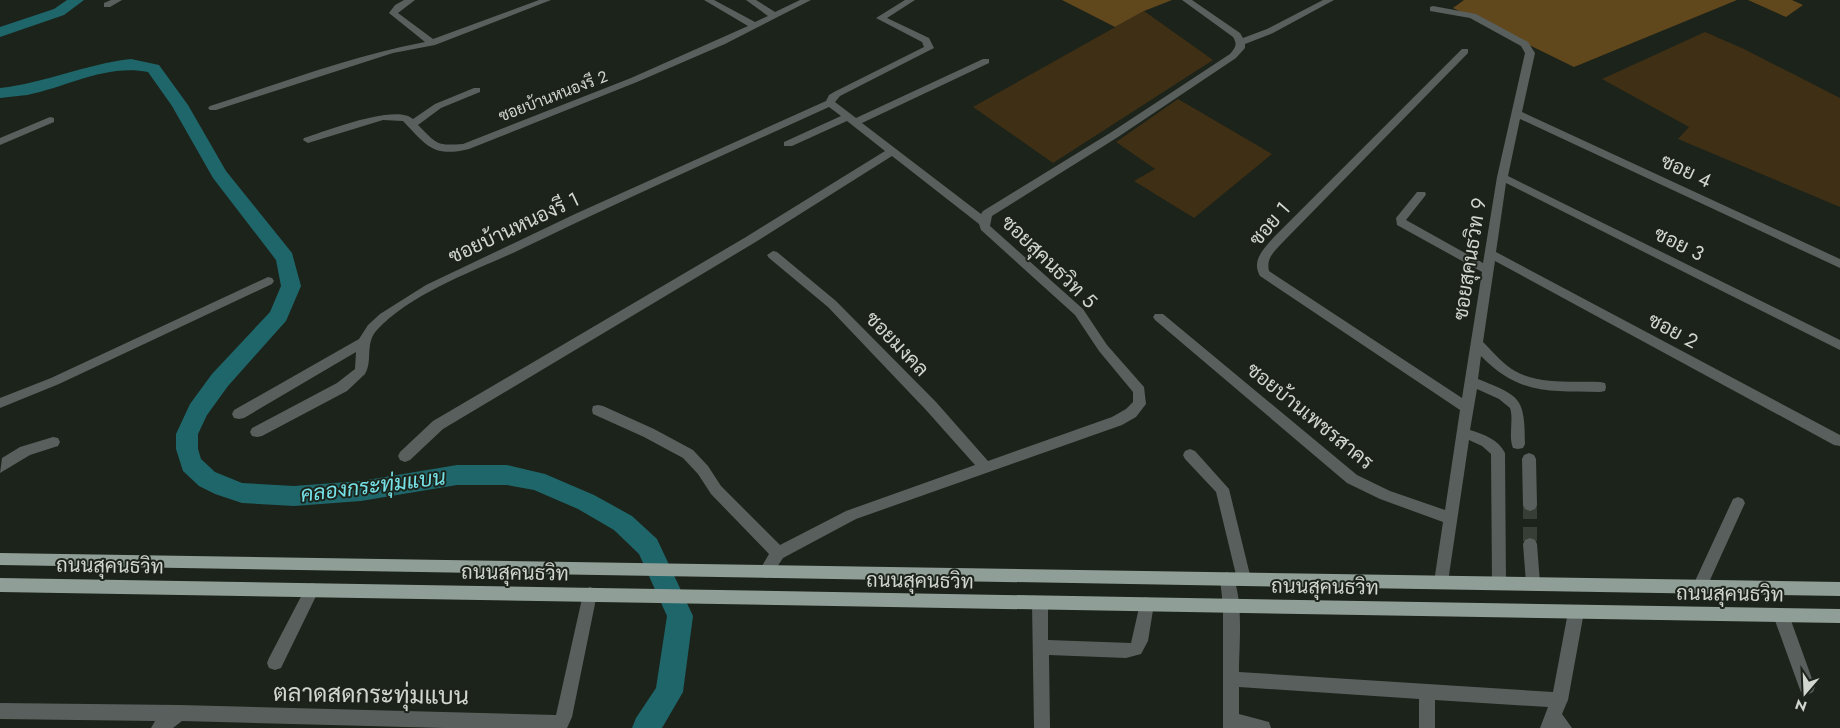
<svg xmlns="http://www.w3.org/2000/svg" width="1840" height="728" viewBox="0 0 1840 728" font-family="Jost,Sarabun,sans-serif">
<rect width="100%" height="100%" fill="#1c231a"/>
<!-- green -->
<path fill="#3f2f15" d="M 1144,11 L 1213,60 L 1053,163 L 973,107 Z
M 1705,32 L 1744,49 L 1840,98 L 1840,207 L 1678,139 L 1689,127 L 1602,79 Z
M 1178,99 L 1272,154 L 1194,218 L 1134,181 L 1155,169 L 1116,142 Z"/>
<!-- forest -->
<path fill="#61471c" d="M 1062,0 L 1172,0 L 1144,11 L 1115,27 Z
M 1464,0 L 1737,0 L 1574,67 L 1453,8 Z
M 1748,0 L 1792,0 L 1803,5 L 1786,17 Z"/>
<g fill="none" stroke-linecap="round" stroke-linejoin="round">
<!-- canal -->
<path fill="#1f666a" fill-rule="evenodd" d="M 67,0 L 84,0 L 64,15 L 0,37 L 0,27 L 54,9 Z
M 131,59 L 159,65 L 188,105 L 226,171 L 292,253 L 301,286 L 286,321 L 228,386 L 207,415 L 198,434 L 198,449 L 201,459 L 215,472 L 242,483 L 294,486 L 361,481 L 457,465 L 507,465 L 545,474 L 594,495 L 632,516 L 657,539 L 693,616 L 683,692 L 662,728 L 632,728 L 636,718 L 656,688 L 667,616 L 639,554 L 614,530 L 578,509 L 534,490 L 507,485 L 457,485 L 361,501 L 294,506 L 242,503 L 215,494 L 199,486 L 183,471 L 176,449 L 176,434 L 190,404 L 212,374 L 270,312 L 281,286 L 276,260 L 213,178 L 172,106 L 148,72 C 105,64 68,87 27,95 C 18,96 9,97 0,98 L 0,88 C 45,83 86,64 131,59 Z"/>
<!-- minor-tunnel -->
<path stroke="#373e35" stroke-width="14" stroke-dasharray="14 8" stroke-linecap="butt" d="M 1530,505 L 1530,544"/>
<!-- minor -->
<path fill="#595f5d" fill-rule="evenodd" d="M 111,0 L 122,0 L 110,7 L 104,7 L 104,3 Z
M 404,0 L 415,0 L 398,13 L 433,39 L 539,0 L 551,0 L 435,45 L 393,53 L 216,110 L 210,110 L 208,108 L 210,106 C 281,83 351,56 425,42 L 389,13 L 395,5 Z
M 704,0 L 714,0 L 755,22 L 768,16 L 746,0 L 756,0 L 775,12 L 800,0 L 811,0 L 725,44 L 637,82 L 469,149 C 433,158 426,145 403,121 L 383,120 L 308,143 L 303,140 L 304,138 C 325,131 397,103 413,119 L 435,104 L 474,88 L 480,88 L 480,92 L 441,108 L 418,125 C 437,144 436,146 463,144 L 631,78 L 748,26 Z
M 905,0 L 915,0 L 887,18 L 929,38 L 934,48 L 840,96 L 835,102 L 856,118 L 983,59 L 989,59 L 989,63 L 862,123 L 981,214 L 983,211 L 1110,133 L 1230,54 C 1235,48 1238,45 1233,37 L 1182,0 L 1192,0 L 1240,33 L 1243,38 L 1267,29 L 1323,0 L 1334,0 L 1273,33 L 1245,44 L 1245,48 L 1236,58 L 1118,137 L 992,216 L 990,226 L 1083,309 L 1107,345 L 1144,387 L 1146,404 L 1136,417 L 1122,425 L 856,519 L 783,558 L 771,576 L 766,578 L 761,576 L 759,571 L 769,554 L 711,494 L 698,474 L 683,458 L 644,437 L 593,414 L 592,410 L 593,406 L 598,405 L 603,406 L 654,429 L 693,450 L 708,466 L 721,486 L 780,545 L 846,511 L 975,465 L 926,410 L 828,307 L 769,258 L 767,255 L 773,251 L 777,252 L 836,301 L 936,402 L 988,461 L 1112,417 L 1126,409 L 1133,402 L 1133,392 L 1099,351 L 1075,315 L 981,230 L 979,224 L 892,156 L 754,243 L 443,429 L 410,460 L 405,462 L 400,460 L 398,456 L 400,452 L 433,421 L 746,237 L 885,151 L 847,121 L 792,146 L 784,146 L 784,142 L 841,116 L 829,107 C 724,155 618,202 513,253 C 469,273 409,295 376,331 C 365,344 373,361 365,374 L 347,391 L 262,436 L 257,437 L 252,436 L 250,432 L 252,428 L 337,383 L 355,369 L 356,352 L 244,418 L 239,419 L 234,418 L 232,414 L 234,410 L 359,339 L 368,325 L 380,314 L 426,285 L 575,214 L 826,101 L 829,95 L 834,92 L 924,47 L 922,42 L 876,18 Z
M 1433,6 L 1476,14 L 1528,42 L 1535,53 L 1522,112 L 1840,259 L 1840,268 L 1520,119 L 1508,176 L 1840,340 L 1840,350 L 1506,183 L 1496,252 L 1840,435 L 1840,446 L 1834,445 L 1495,261 L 1483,342 C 1493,352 1503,364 1515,371 C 1539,385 1573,381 1600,382 L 1605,383 L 1606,387 L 1605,391 L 1600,392 C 1549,391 1519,395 1481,356 L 1478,379 C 1520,396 1525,397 1525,444 L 1523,448 L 1518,449 L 1513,448 C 1508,436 1514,420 1510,408 L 1499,399 L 1477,389 L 1470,430 C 1485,435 1498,439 1505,453 L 1506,583 L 1504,588 L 1499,590 L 1494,588 L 1492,583 L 1491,454 L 1482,446 L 1469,440 L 1448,582 L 1446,587 L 1441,589 L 1436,587 L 1434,582 L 1443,522 L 1380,499 L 1347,483 L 1155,320 L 1153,317 L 1155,314 L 1163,314 L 1357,475 L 1390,491 L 1445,510 L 1460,410 L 1260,276 C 1251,260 1264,249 1274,237 L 1462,49 L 1468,49 L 1468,53 L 1282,243 C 1274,252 1266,258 1269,271 L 1462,398 L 1482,272 L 1397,225 L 1396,218 L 1417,192 L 1425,192 L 1426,194 L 1425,196 L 1406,220 L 1483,263 L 1497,177 L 1525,53 L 1521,46 L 1470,18 L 1430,11 L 1430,7 Z
M 50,117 L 54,118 L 54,122 L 0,145 L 0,138 Z
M 268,277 L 272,278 L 274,281 L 272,284 L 59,384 L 0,408 L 0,398 L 51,378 Z
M 53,437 L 58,438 L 60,442 L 58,446 L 30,455 L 0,473 L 2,458 L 20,447 Z
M 1190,449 L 1195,451 L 1229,489 L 1251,579 L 1249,584 L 1244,586 L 1239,584 L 1237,579 L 1216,492 L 1185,459 L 1183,455 L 1185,451 Z
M 1529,453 L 1534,455 L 1536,459 L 1537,505 L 1535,509 L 1530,511 L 1525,509 L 1523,505 L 1522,459 L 1524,455 Z
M 1738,497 L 1743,499 L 1745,503 L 1705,591 L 1700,593 L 1695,591 L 1693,586 L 1695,581 L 1733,499 Z
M 1530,538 L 1535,540 L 1537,544 L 1540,583 L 1538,588 L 1533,590 L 1528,588 L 1526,583 L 1523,544 L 1525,540 Z
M 1227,572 L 1232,574 C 1244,600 1239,644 1239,672 L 1553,692 L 1568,612 L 1571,607 L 1576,605 L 1581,607 L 1584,612 L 1568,700 L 1562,714 L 1572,728 L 1540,728 L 1548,707 L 1435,700 L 1435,728 L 1419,728 L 1419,699 L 1239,687 L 1239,714 L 1269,722 L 1271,728 L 1223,728 L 1223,606 L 1220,579 L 1222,574 Z
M 312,583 L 317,585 L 319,590 L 281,668 L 275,670 L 269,668 L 267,663 L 269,658 L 307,585 Z
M 590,587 L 595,589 L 597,594 L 572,717 L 567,728 L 444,728 L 182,721 L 173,728 L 151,728 L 155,721 L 0,719 L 0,703 L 180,705 L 556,715 L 583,594 L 585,589 Z
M 1040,596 L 1045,598 L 1048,603 L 1048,640 L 1131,643 L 1141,599 L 1146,597 L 1151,599 L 1154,604 L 1148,641 L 1141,654 L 1126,658 L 1049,655 L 1050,728 L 1034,728 L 1032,603 L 1035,598 Z
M 1781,608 L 1786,610 L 1789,615 L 1815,687 L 1813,692 L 1807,695 L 1801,692 L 1799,687 L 1773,615 L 1776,610 Z"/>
<!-- major -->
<path fill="#909e98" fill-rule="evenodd" d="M 0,553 L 1840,582 L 1840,596 L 0,565 Z
M 0,578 L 1840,609 L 1840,623 L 0,592 Z"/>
</g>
<g text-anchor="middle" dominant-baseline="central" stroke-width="4" stroke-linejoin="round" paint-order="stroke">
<!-- far-street labels -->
<g font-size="16" fill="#d1d6cf" stroke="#1c231a">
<text transform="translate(553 96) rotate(-21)">ซอยบ้านหนองรี 2</text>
</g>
<!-- street labels -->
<g font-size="20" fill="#d1d6cf" stroke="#1c231a">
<text transform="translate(1686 171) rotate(25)">ซอย 4</text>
<text transform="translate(1270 224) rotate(-49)">ซอย 1</text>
<text transform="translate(514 228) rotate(-25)">ซอยบ้านหนองรี 1</text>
<text transform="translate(1679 244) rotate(26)">ซอย 3</text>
<text transform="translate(1470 259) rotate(-81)">ซอยสุคนธวิท 9</text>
<text transform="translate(1049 262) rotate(44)">ซอยสุคนธวิท 5</text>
<text transform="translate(1673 331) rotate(28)">ซอย 2</text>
<text transform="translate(897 344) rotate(46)">ซอยมงคล</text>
<text transform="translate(1310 416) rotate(39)">ซอยบ้านเพชรสาคร</text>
<text transform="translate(110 566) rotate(1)">ถนนสุคนธวิท</text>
<text transform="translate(515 573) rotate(1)">ถนนสุคนธวิท</text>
<text transform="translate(920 581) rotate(1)">ถนนสุคนธวิท</text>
<text transform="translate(1325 587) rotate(1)">ถนนสุคนธวิท</text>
<text transform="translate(1730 594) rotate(1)">ถนนสุคนธวิท</text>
</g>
<!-- water labels -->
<g font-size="21" font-style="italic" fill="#76e1e6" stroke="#1c231a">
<text transform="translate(373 486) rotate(-7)">คลองกระทุ่มแบน</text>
</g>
<!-- near-street labels -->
<g font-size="24" fill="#d1d6cf" stroke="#1c231a">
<text transform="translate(371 694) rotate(1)">ตลาดสดกระทุ่มแบน</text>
</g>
</g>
<!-- north arrow -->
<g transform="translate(1805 693) rotate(199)" stroke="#1c231a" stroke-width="4" paint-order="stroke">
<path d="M0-4L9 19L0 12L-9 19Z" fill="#d1d6cf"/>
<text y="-8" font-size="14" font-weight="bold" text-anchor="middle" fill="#d1d6cf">N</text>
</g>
</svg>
